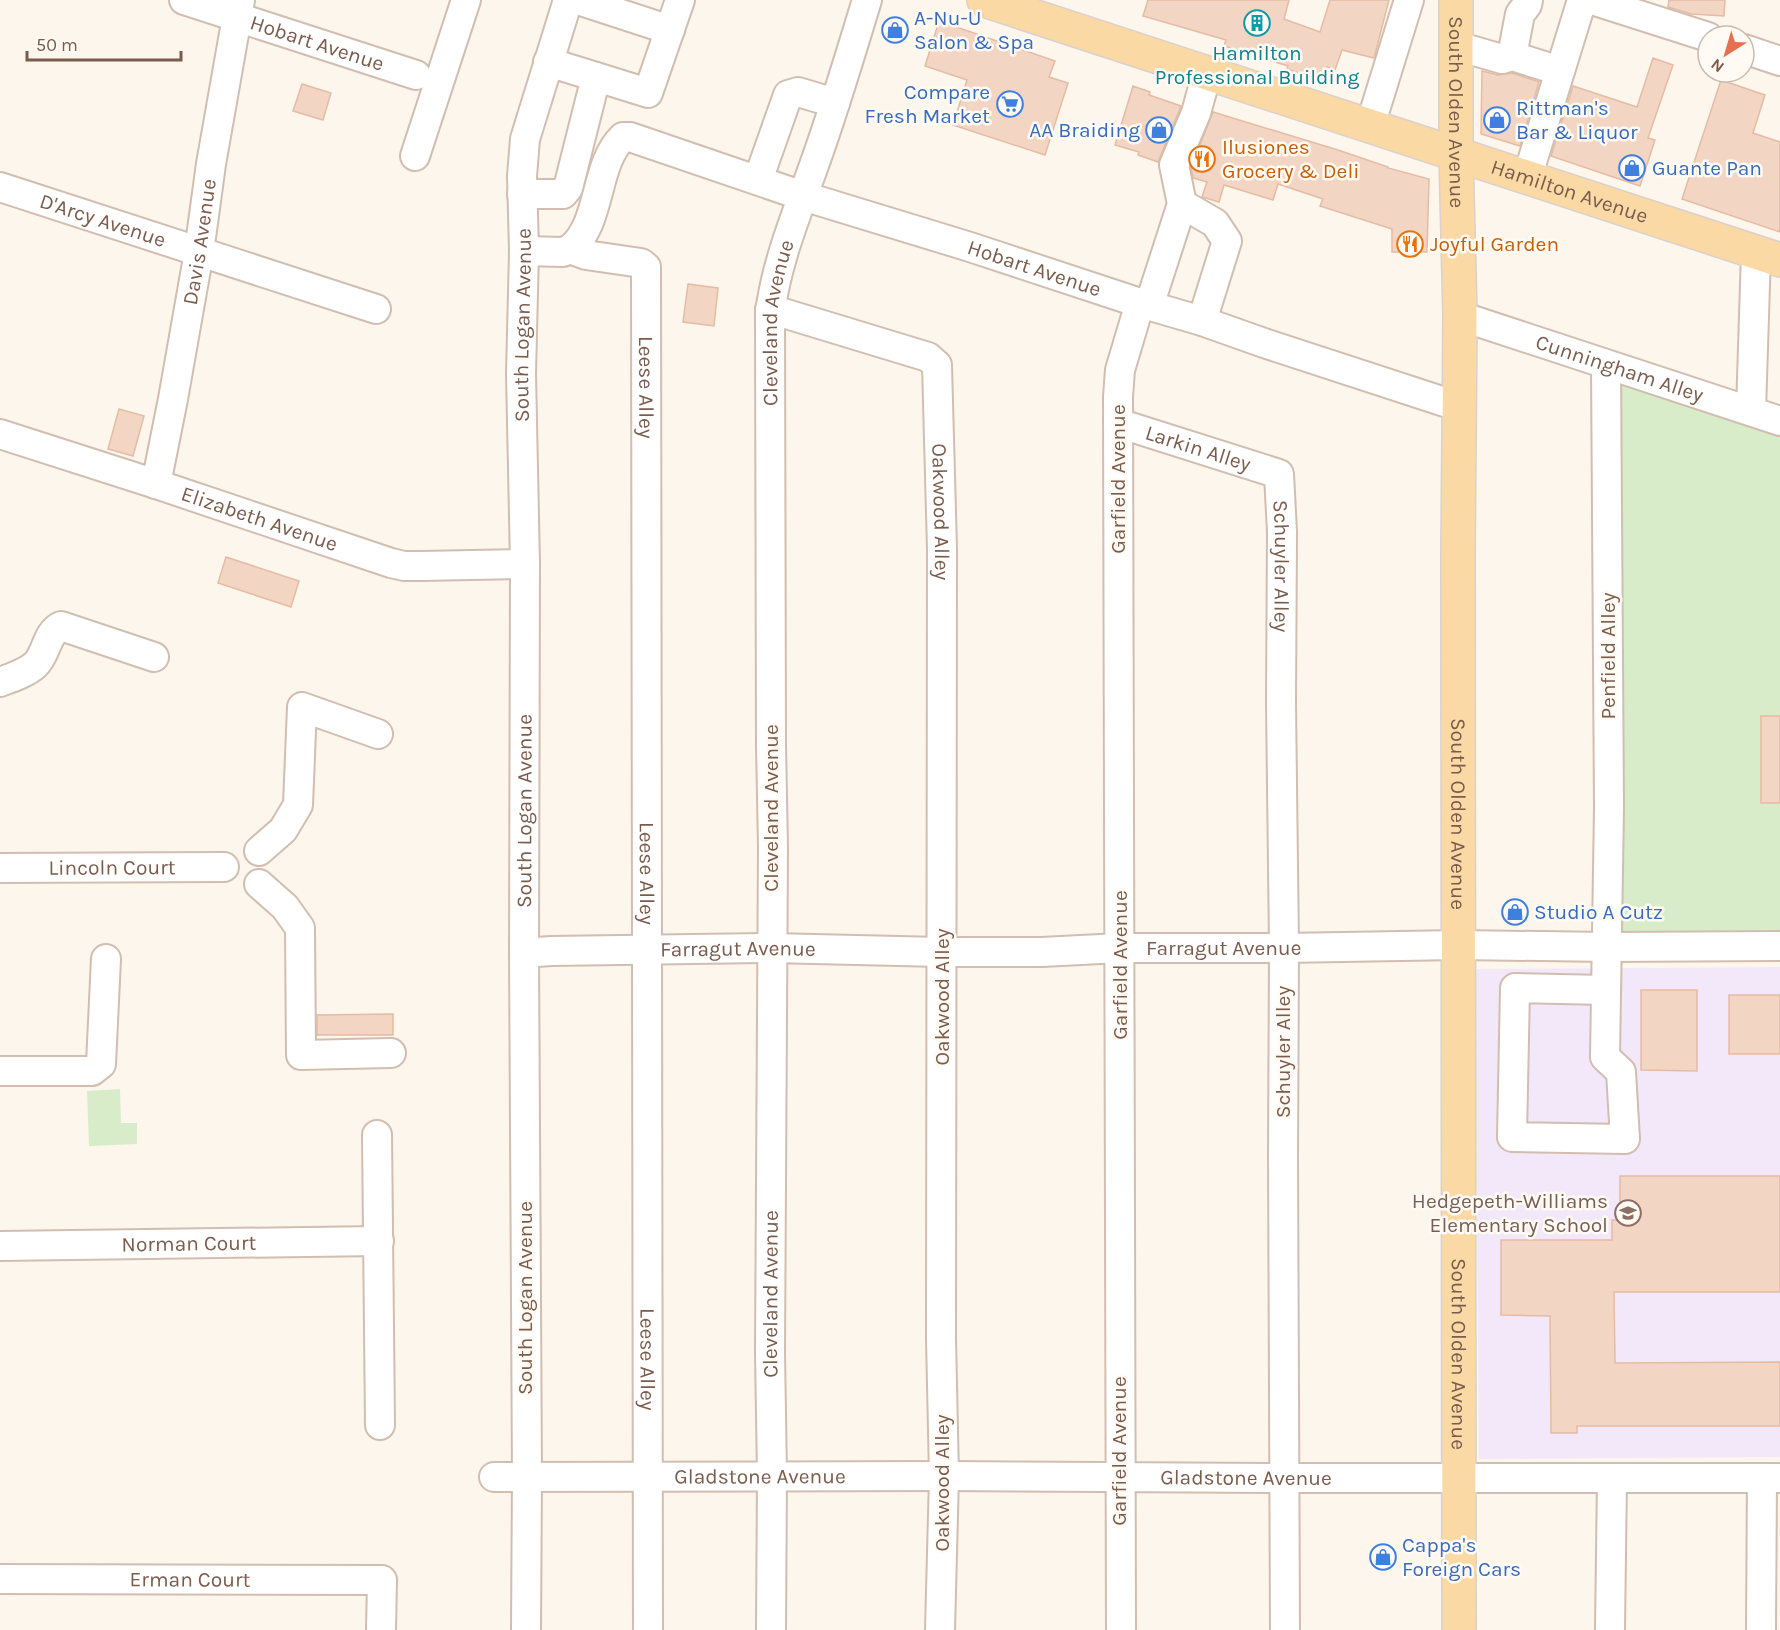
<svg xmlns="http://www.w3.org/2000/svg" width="1780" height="1630" viewBox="0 0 1780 1630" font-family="Karla,sans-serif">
<rect width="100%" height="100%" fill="#fdf6ec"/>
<!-- education -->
<path fill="#f3e8fa" d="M 1780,967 L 1780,1457 L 1479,1459 L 1475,969 Z"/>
<!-- green -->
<path fill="#d8ecc9" d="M 1616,378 L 1780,432 L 1780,932 L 1613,933 Z
M 120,1089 L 121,1123 L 137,1123 L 137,1144 L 89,1146 L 87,1091 Z"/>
<!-- building -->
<path fill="#f3d5c3" stroke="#e6bba3" stroke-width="1.5" d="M 1148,0 L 1289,0 L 1284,19 L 1320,32 L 1330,0 L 1389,0 L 1374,58 L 1342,50 L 1335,70 L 1327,67 L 1322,81 L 1287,69 L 1288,66 L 1224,46 L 1226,40 L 1143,16 Z
M 1669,0 L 1725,0 L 1724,16 L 1691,14 L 1668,7 Z
M 939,21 L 1055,61 L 1049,77 L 1068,83 L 1045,155 L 953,125 L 967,80 L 925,66 Z
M 1653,58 L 1673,65 L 1648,138 L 1655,140 L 1640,186 L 1551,156 L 1573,86 L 1637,107 Z
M 1482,71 L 1498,75 L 1512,73 L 1539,82 L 1520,146 L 1481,134 Z
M 1721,80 L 1765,95 L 1753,133 L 1780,142 L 1780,232 L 1682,199 Z
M 302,84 L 331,93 L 323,120 L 293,111 Z
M 1133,86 L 1150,92 L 1149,95 L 1181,106 L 1158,162 L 1138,155 L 1139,152 L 1115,145 Z
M 1213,112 L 1338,150 L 1388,167 L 1388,168 L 1429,179 L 1427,252 L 1392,252 L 1392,229 L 1320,206 L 1323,199 L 1278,184 L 1273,200 L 1224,185 L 1219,202 L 1202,197 L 1207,182 L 1193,178 L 1191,167 Z
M 688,284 L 718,288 L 714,326 L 683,322 Z
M 119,409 L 144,416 L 133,456 L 108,449 Z
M 226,557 L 299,581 L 291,607 L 218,583 Z
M 1761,716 L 1780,716 L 1780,803 L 1761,803 Z
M 1641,990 L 1697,990 L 1697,1071 L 1641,1070 Z
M 1729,995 L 1780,995 L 1780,1054 L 1729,1054 Z
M 393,1014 L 393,1035 L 317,1035 L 317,1015 Z
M 1620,1176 L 1780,1176 L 1780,1292 L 1614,1292 L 1615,1363 L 1780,1362 L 1780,1426 L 1577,1426 L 1577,1433 L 1551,1433 L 1550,1316 L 1501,1315 L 1501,1240 L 1612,1240 L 1612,1220 L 1620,1220 Z"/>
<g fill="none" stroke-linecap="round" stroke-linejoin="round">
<!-- minor casing -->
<g stroke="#d1beb0" stroke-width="32">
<g id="minor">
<path id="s1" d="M 184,0 L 416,75"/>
<path d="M 578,0 L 670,30"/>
<path d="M 1592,0 L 1708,37"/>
<path d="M 1457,46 L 1502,59 L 1512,56 L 1560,71"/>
<path d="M 1744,49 L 1780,61"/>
<path d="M 1512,56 L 1520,14 L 1527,5 L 1528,0"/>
<path d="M 548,62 L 648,93 L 680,0"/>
<path d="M 1370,126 L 1409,0"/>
<path d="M 415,156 L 466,0"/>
<path d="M 1527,178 L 1582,0"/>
<path d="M 758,180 L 788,95 L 798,92 L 835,103"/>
<path id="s2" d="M 0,187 L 376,309"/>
<path d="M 522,194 L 563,194 L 568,188 L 596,77"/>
<path d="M 1182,204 L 1215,223 L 1227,241 L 1202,321"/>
<path id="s3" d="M 570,249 C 602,224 594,164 623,137 L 630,137 L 803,196 L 970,247 L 1140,303 L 1202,321 L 1264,343 L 1460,407"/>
<path id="s4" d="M 524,251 L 563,252 L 570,249 L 586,255 L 641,263 L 646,267 L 648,1630"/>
<path d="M 1149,306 L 1182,204 L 1174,165 L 1196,113 L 1207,73"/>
<path id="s5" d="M 770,309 L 928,357 L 937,365 L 942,549 L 941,1339 L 944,1476 L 940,1630"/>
<path id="s6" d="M 1460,316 L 1780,421"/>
<path d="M 1751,411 L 1756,253"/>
<path id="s7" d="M 1118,423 L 1279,474 L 1282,532 L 1281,702 L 1284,948 L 1283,1156 L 1285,1630"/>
<path id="s8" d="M 0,434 L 156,484 L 391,563 L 404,566 L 421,566 L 525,564"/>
<path id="s9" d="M 156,484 L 173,399 L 199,252 L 211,164 L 240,0"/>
<path d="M 0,682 C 11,678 26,673 35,665 C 47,654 46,633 61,626 L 154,657"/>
<path d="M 259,851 L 283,830 L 298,805 L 302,707 L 378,734"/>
<path id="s10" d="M 0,868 L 224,867"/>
<path d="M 259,884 L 285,907 L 300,928 L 301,1055 L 391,1053"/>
<path id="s11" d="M 524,953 L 551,951 L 771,948 L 941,952 L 1042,952 L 1120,948 L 1284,948 L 1459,945 L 1608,947 L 1780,946"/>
<path d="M 1606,990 L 1515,988 L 1512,1137 L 1625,1139 L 1621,1072 L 1605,1057 L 1609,808 L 1606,365"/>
<path d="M 0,1071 L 92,1071 L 101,1064 L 106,959"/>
<path d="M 377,1135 L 380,1425"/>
<path id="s12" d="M 0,1246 L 379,1241"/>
<path id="s13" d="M 494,1477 L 944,1476 L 1284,1478 L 1780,1478"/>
<path id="s14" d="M 0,1579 L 382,1580 L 381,1630"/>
<path id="s15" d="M 526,1630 L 527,1476 L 524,953 L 525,564 L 521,374 L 524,251 L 522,176 L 525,139 L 568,0"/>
<path id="s16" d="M 771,1630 L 772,1477 L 770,1352 L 773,847 L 771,746 L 770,313 C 777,258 800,206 818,154 C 836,103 851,52 867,0"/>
<path d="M 1121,1630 L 1118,397 L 1120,370 L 1140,303"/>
<path d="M 1610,1630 L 1612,1478"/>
<path d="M 1761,1630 L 1762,1478"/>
</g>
</g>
<!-- major casing -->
<g stroke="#dad1cd" stroke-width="36">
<g id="major">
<path id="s17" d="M 984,0 L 1780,260"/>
<path id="s18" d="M 1456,0 L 1456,154 L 1460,316 L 1458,555 L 1459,1630"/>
</g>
</g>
<!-- minor -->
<use href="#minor" stroke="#fff" stroke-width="28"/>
<!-- major -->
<use href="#major" stroke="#fbd9a5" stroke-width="33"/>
</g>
<!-- icons -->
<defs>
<g id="building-ring" transform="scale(1.35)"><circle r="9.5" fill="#fffaf3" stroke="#0f9aa8" stroke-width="1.5"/><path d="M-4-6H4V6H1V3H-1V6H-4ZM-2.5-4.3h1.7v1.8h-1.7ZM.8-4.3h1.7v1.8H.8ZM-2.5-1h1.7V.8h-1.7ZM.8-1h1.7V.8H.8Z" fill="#0f9aa8"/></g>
<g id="shop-ring" transform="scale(1.35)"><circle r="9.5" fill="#fffaf3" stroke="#3f7fe0" stroke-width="1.5"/><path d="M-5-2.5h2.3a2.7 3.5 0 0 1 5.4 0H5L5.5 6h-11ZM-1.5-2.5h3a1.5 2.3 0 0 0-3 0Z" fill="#3f7fe0"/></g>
<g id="supermarket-ring" transform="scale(1.35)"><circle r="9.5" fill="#fffaf3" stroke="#3f7fe0" stroke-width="1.5"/><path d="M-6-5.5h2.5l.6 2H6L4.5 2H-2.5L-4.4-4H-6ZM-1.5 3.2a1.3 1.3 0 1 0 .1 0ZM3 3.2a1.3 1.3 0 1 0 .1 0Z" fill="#3f7fe0"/></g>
<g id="restaurant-ring" transform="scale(1.35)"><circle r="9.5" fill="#fffaf3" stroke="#e8710a" stroke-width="1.5"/><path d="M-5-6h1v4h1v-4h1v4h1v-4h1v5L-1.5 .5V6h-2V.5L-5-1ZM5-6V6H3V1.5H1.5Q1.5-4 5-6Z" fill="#e8710a"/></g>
<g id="school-ring" transform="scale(1.35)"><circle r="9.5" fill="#fffaf3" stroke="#8d6e63" stroke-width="1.5"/><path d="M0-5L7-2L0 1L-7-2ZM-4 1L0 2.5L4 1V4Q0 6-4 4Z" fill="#8d6e63"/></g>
</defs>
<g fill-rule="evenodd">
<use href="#building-ring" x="1257" y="23"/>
<use href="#shop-ring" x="895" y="30"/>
<use href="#supermarket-ring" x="1010" y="104"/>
<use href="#shop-ring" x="1497" y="120"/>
<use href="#shop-ring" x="1159" y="130"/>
<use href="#restaurant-ring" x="1202" y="159"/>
<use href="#shop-ring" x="1632" y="168"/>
<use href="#restaurant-ring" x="1410" y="244"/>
<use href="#shop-ring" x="1515" y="912"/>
<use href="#school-ring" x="1628" y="1213"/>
<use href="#shop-ring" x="1383" y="1557"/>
</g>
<g text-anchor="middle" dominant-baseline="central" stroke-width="5" stroke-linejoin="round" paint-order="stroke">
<!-- shop labels -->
<g font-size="21" fill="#366cbe" stroke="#fffaf3" text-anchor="start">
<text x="914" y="18">A-Nu-U<tspan x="914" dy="24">Salon &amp; Spa</tspan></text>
<text x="990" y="92" text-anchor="end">Compare<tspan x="990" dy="24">Fresh Market</tspan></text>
<text x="1516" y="108">Rittman's<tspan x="1516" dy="24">Bar &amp; Liquor</tspan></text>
<text x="1140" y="130" text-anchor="end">AA Braiding</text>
<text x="1652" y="168">Guante Pan</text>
<text x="1534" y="912">Studio A Cutz</text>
<text x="1402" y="1545">Cappa's<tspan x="1402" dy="24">Foreign Cars</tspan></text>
</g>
<!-- street labels -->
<g font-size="21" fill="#7a5c4d" stroke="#fffaf3">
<text stroke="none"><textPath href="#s1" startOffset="140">Hobart Avenue</textPath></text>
<text stroke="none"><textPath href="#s18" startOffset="112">South Olden Avenue</textPath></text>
<text stroke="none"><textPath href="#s17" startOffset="616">Hamilton Avenue</textPath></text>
<text stroke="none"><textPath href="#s2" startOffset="108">D'Arcy Avenue</textPath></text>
<text stroke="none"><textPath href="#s9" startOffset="246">Davis Avenue</textPath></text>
<text stroke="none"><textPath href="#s3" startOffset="558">Hobart Avenue</textPath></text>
<text stroke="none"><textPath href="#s16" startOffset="1308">Cleveland Avenue</textPath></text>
<text stroke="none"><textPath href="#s15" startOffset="1305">South Logan Avenue</textPath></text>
<text stroke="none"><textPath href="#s6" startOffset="168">Cunningham Alley</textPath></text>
<text stroke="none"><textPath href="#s4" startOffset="246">Leese Alley</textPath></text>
<text stroke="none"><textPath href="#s7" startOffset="84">Larkin Alley</textPath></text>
<text transform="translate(1118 479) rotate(-90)">Garfield Avenue</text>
<text stroke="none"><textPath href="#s5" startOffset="324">Oakwood Alley</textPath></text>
<text stroke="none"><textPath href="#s8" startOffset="273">Elizabeth Avenue</textPath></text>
<text stroke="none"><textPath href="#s7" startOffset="261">Schuyler Alley</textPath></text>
<text transform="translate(1608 656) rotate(-90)">Penfield Alley</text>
<text transform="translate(771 808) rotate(-90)">Cleveland Avenue</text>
<text stroke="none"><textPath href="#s15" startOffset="819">South Logan Avenue</textPath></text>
<text stroke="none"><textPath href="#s18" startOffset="814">South Olden Avenue</textPath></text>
<text stroke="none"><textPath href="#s10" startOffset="112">Lincoln Court</textPath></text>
<text stroke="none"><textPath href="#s4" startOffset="732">Leese Alley</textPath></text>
<text stroke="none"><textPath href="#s11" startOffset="700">Farragut Avenue</textPath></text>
<text stroke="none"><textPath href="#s11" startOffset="214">Farragut Avenue</textPath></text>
<text transform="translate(1120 965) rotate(-90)">Garfield Avenue</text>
<text transform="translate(942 997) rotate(-90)">Oakwood Alley</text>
<text transform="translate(1283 1052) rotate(-90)">Schuyler Alley</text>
<text stroke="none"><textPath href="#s12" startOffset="189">Norman Court</textPath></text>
<text stroke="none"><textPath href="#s16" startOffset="336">Cleveland Avenue</textPath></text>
<text transform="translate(525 1298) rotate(-90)">South Logan Avenue</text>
<text stroke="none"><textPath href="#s18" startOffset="1354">South Olden Avenue</textPath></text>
<text stroke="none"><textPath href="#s4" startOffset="1218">Leese Alley</textPath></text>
<text transform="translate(1119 1451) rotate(-90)">Garfield Avenue</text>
<text stroke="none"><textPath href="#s13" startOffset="266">Gladstone Avenue</textPath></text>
<text stroke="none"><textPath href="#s13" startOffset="752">Gladstone Avenue</textPath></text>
<text transform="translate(942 1483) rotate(-90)">Oakwood Alley</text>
<text stroke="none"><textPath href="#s14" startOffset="190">Erman Court</textPath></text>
</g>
<!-- culture labels -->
<g font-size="21" fill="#0d838f" stroke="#fffaf3">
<text x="1257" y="53">Hamilton<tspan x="1257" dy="24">Professional Building</tspan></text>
</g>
<!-- food labels -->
<g font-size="21" fill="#c56008" stroke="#fffaf3" text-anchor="start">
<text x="1222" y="147">Ilusiones<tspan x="1222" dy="24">Grocery &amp; Deli</tspan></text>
<text x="1430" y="244">Joyful Garden</text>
</g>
<!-- education labels -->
<g font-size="21" fill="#785e54" stroke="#fffaf3" text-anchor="end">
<text x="1608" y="1201">Hedgepeth-Williams<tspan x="1608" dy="24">Elementary School</tspan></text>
</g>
</g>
<!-- north arrow -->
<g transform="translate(1726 54) rotate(217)"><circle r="28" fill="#fffaf3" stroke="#cabbb1" stroke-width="1.5"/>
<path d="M0-4.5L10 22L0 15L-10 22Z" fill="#e76f51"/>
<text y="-9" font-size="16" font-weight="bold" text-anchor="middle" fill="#7a5c4d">N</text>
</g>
<!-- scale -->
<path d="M27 51v9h154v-9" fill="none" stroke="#7a5c4d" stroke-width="3"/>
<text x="36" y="51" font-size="18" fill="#7a5c4d" stroke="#fffaf3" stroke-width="4.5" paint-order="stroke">50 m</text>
</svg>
